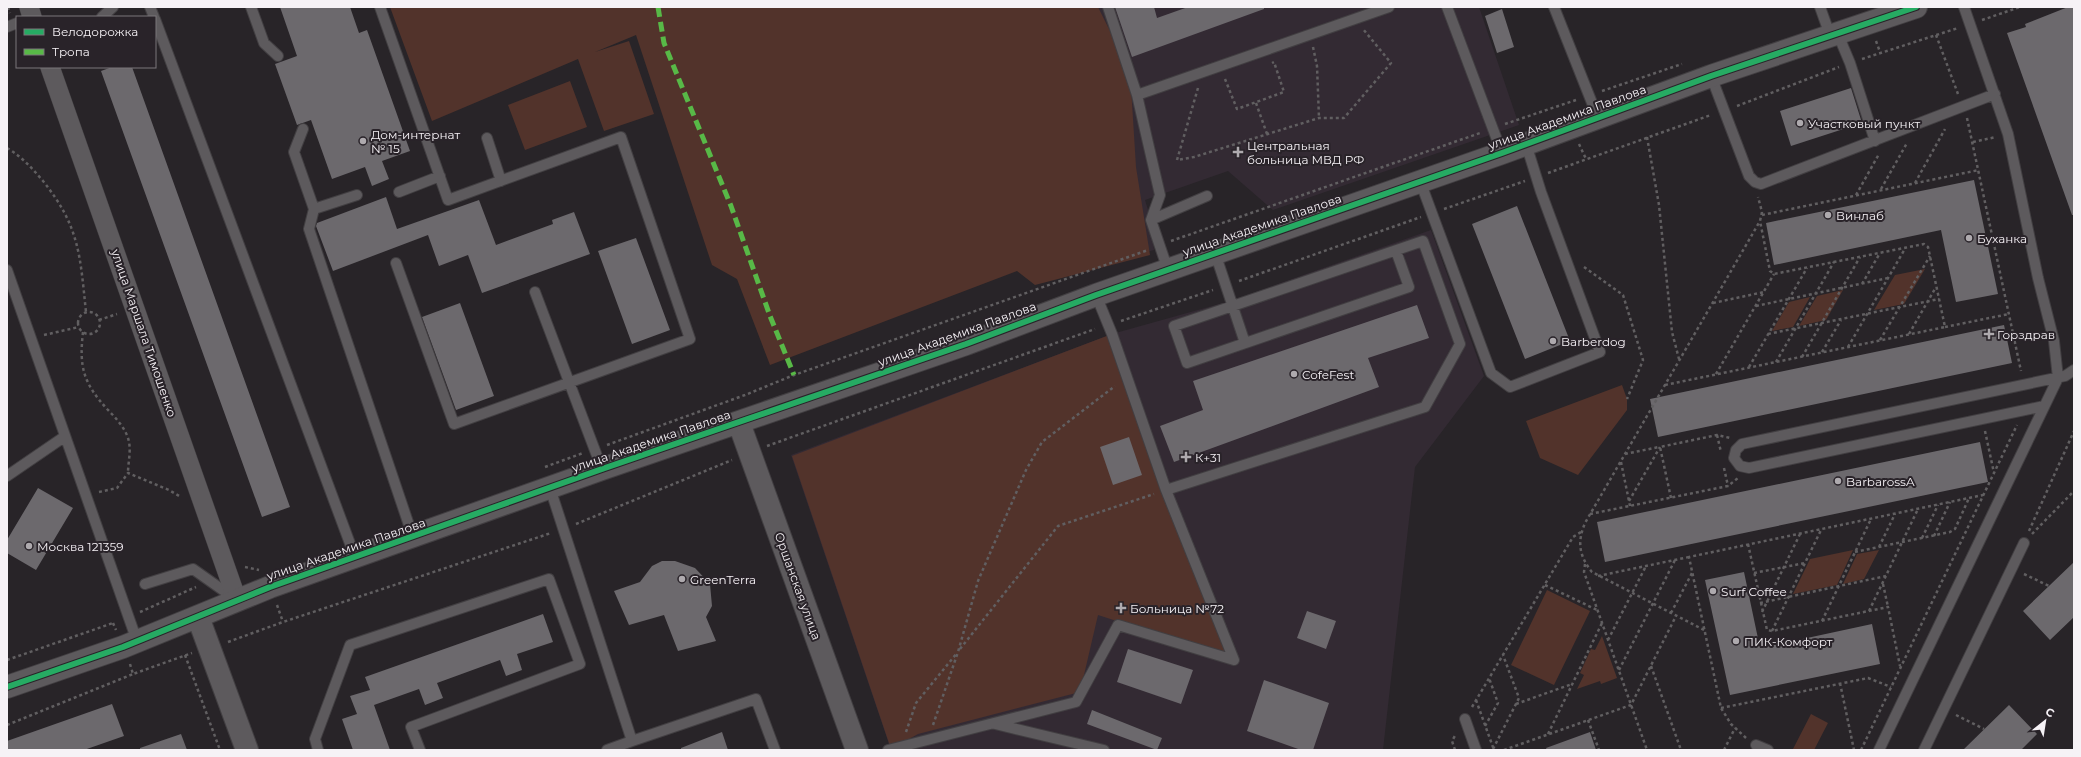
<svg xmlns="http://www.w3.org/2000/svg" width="2081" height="757" viewBox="0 0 2081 757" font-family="Montserrat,sans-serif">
<rect width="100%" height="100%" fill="#282428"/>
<!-- built -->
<path fill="#332a33" d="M 990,7 L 1479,7 L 1519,125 L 1273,210 L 1228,171 L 1145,200 L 1151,220 L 1154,250 L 1075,270 Z
M 1431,230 L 1484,376 L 1415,467 L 1383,750 L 891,750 L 791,455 L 1112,334 L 1230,301 Z"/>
<!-- green -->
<path fill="#52332b" d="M 390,7 L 1098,7 L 1130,71 L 1136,167 L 1150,255 L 1035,285 L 1017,271 L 770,365 L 737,279 L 712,265 L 636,35 L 595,52 L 629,41 L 654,114 L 604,131 L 578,59 L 432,121 Z
M 570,81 L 587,127 L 525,150 L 508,105 Z
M 1925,269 L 1904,304 L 1874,310 L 1895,275 Z
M 1843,290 L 1826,320 L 1799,326 L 1817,296 Z
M 1810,297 L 1793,327 L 1772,331 L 1789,302 Z
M 1112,334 L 1231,658 L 1098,615 L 1080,692 L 918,734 L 891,749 L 792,456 Z
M 1622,385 L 1627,399 L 1627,410 L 1578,475 L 1540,458 L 1526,421 Z
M 1853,550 L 1837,585 L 1793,594 L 1810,559 Z
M 1879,550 L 1864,579 L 1843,584 L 1857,554 Z
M 1547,590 L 1590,611 L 1554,685 L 1511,665 Z
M 1602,636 L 1617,678 L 1601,684 L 1600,681 L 1577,689 L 1584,675 L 1580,673 L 1591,649 L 1595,650 Z
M 1811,714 L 1828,723 L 1814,750 L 1795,750 L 1793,749 Z"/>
<!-- building -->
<path fill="#6c696d" d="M 280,7 L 350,7 L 359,33 L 367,30 L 410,151 L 382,161 L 389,179 L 372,186 L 365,167 L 332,179 L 311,120 L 297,125 L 275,64 L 297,56 Z
M 1115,7 L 1154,7 L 1157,18 L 1188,7 L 1264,7 L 1264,9 L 1132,57 Z
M 2068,7 L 2074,7 L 2074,215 L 2072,215 L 2007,33 L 2026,27 L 2025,24 Z
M 1502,9 L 1514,47 L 1497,53 L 1485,16 Z
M 112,67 L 132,67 L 290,507 L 262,517 L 101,71 Z
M 1851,88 L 1862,123 L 1791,146 L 1780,111 Z
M 1974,180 L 1998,294 L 1956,302 L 1941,230 L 1774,265 L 1766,223 Z
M 386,197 L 397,229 L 479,200 L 496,245 L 553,224 L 552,220 L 574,212 L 590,254 L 482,293 L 468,255 L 439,266 L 428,235 L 333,271 L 316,226 L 317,223 Z
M 1517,206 L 1570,341 L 1525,359 L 1472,224 Z
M 636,238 L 670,330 L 632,344 L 598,251 Z
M 460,303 L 494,396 L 456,410 L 422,317 Z
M 1417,305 L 1429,338 L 1368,358 L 1379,387 L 1174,462 L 1160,426 L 1203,410 L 1193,381 Z
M 2004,325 L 2012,363 L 1658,437 L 1650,399 Z
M 1129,437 L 1142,475 L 1113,485 L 1100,447 Z
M 1980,442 L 1988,482 L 1605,562 L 1597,522 Z
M 38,488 L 73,508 L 36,570 L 7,553 L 7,540 Z
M 662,561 L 675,561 L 695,568 L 710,584 L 712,606 L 706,617 L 716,641 L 678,651 L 664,615 L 629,625 L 614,591 L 640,582 L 652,566 Z
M 2074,562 L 2074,617 L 2050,640 L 2023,611 Z
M 1744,572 L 1760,648 L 1872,624 L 1880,664 L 1730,695 L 1705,580 Z
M 1307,611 L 1336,621 L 1326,649 L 1297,638 Z
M 543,614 L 553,642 L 517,654 L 522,670 L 506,676 L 500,660 L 437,683 L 443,698 L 425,705 L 419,689 L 374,705 L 390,750 L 353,750 L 342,719 L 357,714 L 350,696 L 370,690 L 365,677 Z
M 1128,649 L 1193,670 L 1181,704 L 1117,682 Z
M 1264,680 L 1329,703 L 1313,750 L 1301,750 L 1247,731 Z
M 112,704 L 124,736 L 84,750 L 7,750 L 7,741 Z
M 2009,705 L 2037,734 L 2021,750 L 1963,750 Z
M 1092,710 L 1162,738 L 1157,750 L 1087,724 Z
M 722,732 L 728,750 L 681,750 L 681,748 Z
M 1590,732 L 1596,750 L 1547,750 L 1546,748 Z
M 181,734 L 187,750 L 140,750 L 140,748 Z"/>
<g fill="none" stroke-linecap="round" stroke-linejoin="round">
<!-- service casing -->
<g stroke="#423f42" stroke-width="12">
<path id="service" d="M 150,7 L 154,17
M 251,7 L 264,43 L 278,56
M 380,7 L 448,200 L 621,137 L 690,339 L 454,424 L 396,263
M 1108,7 L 1137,95 L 1160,195 L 1151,220 L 1168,270
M 1447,7 L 1502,153
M 1554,7 L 1598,118
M 1820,7 L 1830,35
M 102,17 L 113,7
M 155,19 L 355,557
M 7,27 L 17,23
M 1837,32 L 1850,63 L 1875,141
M 1711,76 L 1749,176 L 1755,182 L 1761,184 L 1995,94
M 1137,95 L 1389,7
M 303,129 L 294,152 L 314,209 L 309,229 L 413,537
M 487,138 L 501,181
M 1420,181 L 1491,373 L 1510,387 L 1600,352 L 1541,192 L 1526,144
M 399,192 L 440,176
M 314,209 L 357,195
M 1151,220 L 1207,196
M 1215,253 L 1245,343
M 7,270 L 137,641
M 535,292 L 602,469
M 2044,406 L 1749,468 L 1740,466 L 1734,458 L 1736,450 L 1742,444 L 2065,376 L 2074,370
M 7,476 L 64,437
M 550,488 L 632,741 L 756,699 L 775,750
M 1166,490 L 1425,407 L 1460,344 L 1423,241 L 1174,326 L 1187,363 L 1409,287 L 1396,251
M 145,584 L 193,569 L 234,598
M 1465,719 L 1476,750
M 995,724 L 1104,750
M 1756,745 L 1768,750
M 318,750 L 315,739 L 350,645 L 549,579 L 580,664 L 411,727 L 420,750
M 607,750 L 632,741
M 888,750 L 1076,702 L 1118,625 L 1234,660 L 1166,490 L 1112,334 L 1096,295
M 1879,750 L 2058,378 L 2054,341 L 2038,278 L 2008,134 L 1964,7
M 1924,750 L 2024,543"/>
</g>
<!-- minor casing -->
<g stroke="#423f42" stroke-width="20">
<path id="minor" d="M 29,7 L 32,17
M 50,67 L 237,600"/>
</g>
<!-- tertiary casing -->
<g stroke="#423f42" stroke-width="24">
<path id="tertiary" d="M 739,423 L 857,750
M 198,617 L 247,750
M 7,687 L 123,647 L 270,587 L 602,469 L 966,344 L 1096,295 L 1502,153 L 1711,76 L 1916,7"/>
</g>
<!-- path -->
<path stroke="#615f61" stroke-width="2.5" stroke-dasharray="3 3" stroke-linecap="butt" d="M 8,7 L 10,13
M 1982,20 L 2020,7
M 1936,35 L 1958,94
M 1876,41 L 1880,52
M 1313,47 L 1317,66 L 1319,118
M 1862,59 L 1958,28
M 1225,79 L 1237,109 L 1284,92 L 1274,62 L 1272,63
M 1198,88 L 1177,160 L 1194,157 L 1319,118 L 1344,118 L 1391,63 L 1363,29
M 1602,91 L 1682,64
M 1256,103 L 1267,134
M 1737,106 L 1839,67
M 1967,118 L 2021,371
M 1505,124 L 1576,100
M 1647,137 L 1659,205 L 1672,332 L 1679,359
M 1973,142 L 1996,137
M 1579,144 L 1586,159
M 7,148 C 21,156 32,168 43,181 C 80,227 80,256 86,312
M 1548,173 L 1711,115
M 1915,183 L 1945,129
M 1881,189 L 1907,143
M 1856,195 L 1879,154
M 1444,209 L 1525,181
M 1762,215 L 1979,170
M 1171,241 L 1480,133
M 1584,267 L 1623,295 L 1643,360 L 1627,399
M 1239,281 L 1421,217
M 1862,284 L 1880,253
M 1713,303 L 1764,292
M 1756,306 L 1888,278
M78 323a11 11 0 1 1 22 0a11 11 0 1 1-22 0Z
M 99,320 L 117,314
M 1121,321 L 1213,290
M 1945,327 L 2009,314
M 83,332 C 79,367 83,383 108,410 C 116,418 127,430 129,442 C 131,452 128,463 128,473
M 1768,334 L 1939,299
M 1909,334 L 1936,287
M 44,335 L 79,327
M 1880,340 L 1930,256
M 1848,347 L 1906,247
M 1822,352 L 1841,320
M 1802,357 L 1860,257
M 1776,362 L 1834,262
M 1749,367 L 1807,268
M 1716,374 L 1774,274
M 1665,385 L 1945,327 L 1928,247 L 1924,244 L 1774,274 L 1770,271 L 1760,221
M 1985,431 L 1994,473
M 1717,435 L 1721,452
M 607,445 L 745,395 L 794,375 L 1148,250
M 767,446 L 1095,329
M 1625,454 L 1659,447
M 1621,462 L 1630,506
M 545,467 L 583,453
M 1724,468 L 1728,486
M 99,492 L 117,488 L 128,473 L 169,490 L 181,497
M 1671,498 L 1660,447 L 1717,435 L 1730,438
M 1629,501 L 1660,447
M 1590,514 L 1728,486 L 1738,478
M 576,524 L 732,460
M 2029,531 L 2074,431
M 2032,534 L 2074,491
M 1934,536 L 1950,502
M 1922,538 L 1938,505
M 1748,544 L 1767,630 L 1772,631 L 1888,607 L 1900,666
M 1879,547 L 1895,514
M 1855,552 L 1950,532 L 1955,529 L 1969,498
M 1585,564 L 1584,572 L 1647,750
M 245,567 L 259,570
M 1754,573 L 1805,563
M 2024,574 L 2049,586
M 1598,576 L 1689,557
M 1883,584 L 1888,607
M 1545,585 L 1597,610
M 1760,603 L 1886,576
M 277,605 L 283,622
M 1869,611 L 1918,509
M 140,612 L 196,587
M 1762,612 L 1800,534
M 1671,613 L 1692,573
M 1822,621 L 1871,519
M 113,623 L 116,630
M 1704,630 L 1592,572 C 1579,556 1577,542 1585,523 L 1760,221 L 1762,212 L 1758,197
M 1772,631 L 1821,530
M 1608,640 L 1646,566
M 228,642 L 283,622 L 551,533
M 960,649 L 1058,526 L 1154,494
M 185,655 L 220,750
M 7,660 L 113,623
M 130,664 L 133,674 L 192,653
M 1651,666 L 1681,750
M 1619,670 L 1675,560
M 1840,683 L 1854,750
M 1476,700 L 1494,750
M 1516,704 L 1572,684
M 1472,707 L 1573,537 L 1581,532
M 1721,708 L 1868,678 L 1891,687
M 1956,715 L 1984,729
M 1588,720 L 1599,750
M 7,725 L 133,674
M 933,725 L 958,652 L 978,581 L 1026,470 L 1042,442 L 1115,386
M 1485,726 L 1498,703 L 1489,678
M 906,732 L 916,703 L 957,653
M 1548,734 L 1602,623
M 1746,738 L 1731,724 L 1721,708 L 1689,557 L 1983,495
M 1493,749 L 1519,698 L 1503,655
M 1455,750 L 1452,741 L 1456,734
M 1504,750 L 1631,705 L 1676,616
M 1724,750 L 1735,728
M 1861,750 L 2017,425"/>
<!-- service -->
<use href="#service" stroke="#5d5a5d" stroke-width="10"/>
<!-- minor -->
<use href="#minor" stroke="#5d5a5d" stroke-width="19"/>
<!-- tertiary -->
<use href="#tertiary" stroke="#5d5a5d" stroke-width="22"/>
<!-- quiet -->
<path stroke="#58b947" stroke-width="5" stroke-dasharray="10 5" stroke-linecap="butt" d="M 658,7 L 664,43 L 731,206 L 770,316 L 794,375"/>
<!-- cycleway casing -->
<g stroke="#292329" stroke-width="8">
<path id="cycleway" d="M 7,687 L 123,647 L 270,587 L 602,469 L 966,344 L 1096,295 L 1502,153 L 1711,76 L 1916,7"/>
</g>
<!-- cycleway -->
<use href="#cycleway" stroke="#26ab63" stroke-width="6"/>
</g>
<!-- markers -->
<g fill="#aeaaae" stroke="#292329" stroke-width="1.5">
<circle cx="1800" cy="123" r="4"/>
<circle cx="363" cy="141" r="4"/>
<path d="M1236 146h4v4h4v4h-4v4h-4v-4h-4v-4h4z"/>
<circle cx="1828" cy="215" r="4"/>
<circle cx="1969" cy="238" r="4"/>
<path d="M1987 328h4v4h4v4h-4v4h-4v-4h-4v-4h4z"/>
<circle cx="1553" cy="341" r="4"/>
<circle cx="1294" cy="374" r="4"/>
<path d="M1184 451h4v4h4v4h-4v4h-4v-4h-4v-4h4z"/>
<circle cx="1838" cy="481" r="4"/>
<circle cx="29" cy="546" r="4"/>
<circle cx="682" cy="579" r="4"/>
<circle cx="1713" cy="591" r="4"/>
<path d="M1119 602h4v4h4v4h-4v4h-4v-4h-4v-4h4z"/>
<circle cx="1736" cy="641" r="4"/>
</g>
<g text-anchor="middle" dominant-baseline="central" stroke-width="4" stroke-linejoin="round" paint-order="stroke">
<!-- street labels -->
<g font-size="12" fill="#f6f2f6" stroke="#292329">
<text transform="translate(1567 117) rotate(-20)">улица Академика Павлова</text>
<text transform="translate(1262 225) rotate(-19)">улица Академика Павлова</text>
<text transform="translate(144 333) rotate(71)">улица Маршала Тимошенко</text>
<text transform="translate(957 334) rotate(-20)">улица Академика Павлова</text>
<text transform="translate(651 441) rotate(-19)">улица Академика Павлова</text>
<text transform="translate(346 549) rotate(-19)">улица Академика Павлова</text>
<text transform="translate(798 586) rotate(70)">Оршанская улица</text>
</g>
<!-- poi labels -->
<g font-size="12" fill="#f6f2f6" stroke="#292329" text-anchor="start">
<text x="1808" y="123">Участковый пункт</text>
<text x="371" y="134">Дом-интернат<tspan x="371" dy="14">№ 15</tspan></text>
<text x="1247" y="145">Центральная<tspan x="1247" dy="14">больница МВД РФ</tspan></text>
<text x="1836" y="215">Винлаб</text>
<text x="1977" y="238">Буханка</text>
<text x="1997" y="334">Горздрав</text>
<text x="1561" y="341">Barberdog</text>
<text x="1302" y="374">CofeFest</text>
<text x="1195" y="457">К+31</text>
<text x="1846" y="481">BarbarossA</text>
<text x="37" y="546">Москва 121359</text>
<text x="690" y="579">GreenTerra</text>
<text x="1721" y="591">Surf Coffee</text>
<text x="1130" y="608">Больница №72</text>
<text x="1744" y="641">ПИК-Комфорт</text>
</g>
</g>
<!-- border -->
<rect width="2081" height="757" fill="none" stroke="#f6f2f6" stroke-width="16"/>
<!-- legend -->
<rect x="16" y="16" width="140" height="52" fill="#292329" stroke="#7b767b"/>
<rect x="24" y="29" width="20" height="6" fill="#26ab63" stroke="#7b767b"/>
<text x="52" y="36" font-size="12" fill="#f6f2f6">Велодорожка</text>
<rect x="24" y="49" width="20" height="6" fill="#58b947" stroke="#7b767b"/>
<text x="52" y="56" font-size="12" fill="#f6f2f6">Тропа</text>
<!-- north arrow -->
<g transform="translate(2045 721) rotate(30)" stroke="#292329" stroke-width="3" paint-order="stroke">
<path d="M0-3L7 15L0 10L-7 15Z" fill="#f6f2f6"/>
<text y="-6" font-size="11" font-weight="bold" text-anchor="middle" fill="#f6f2f6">С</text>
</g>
</svg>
